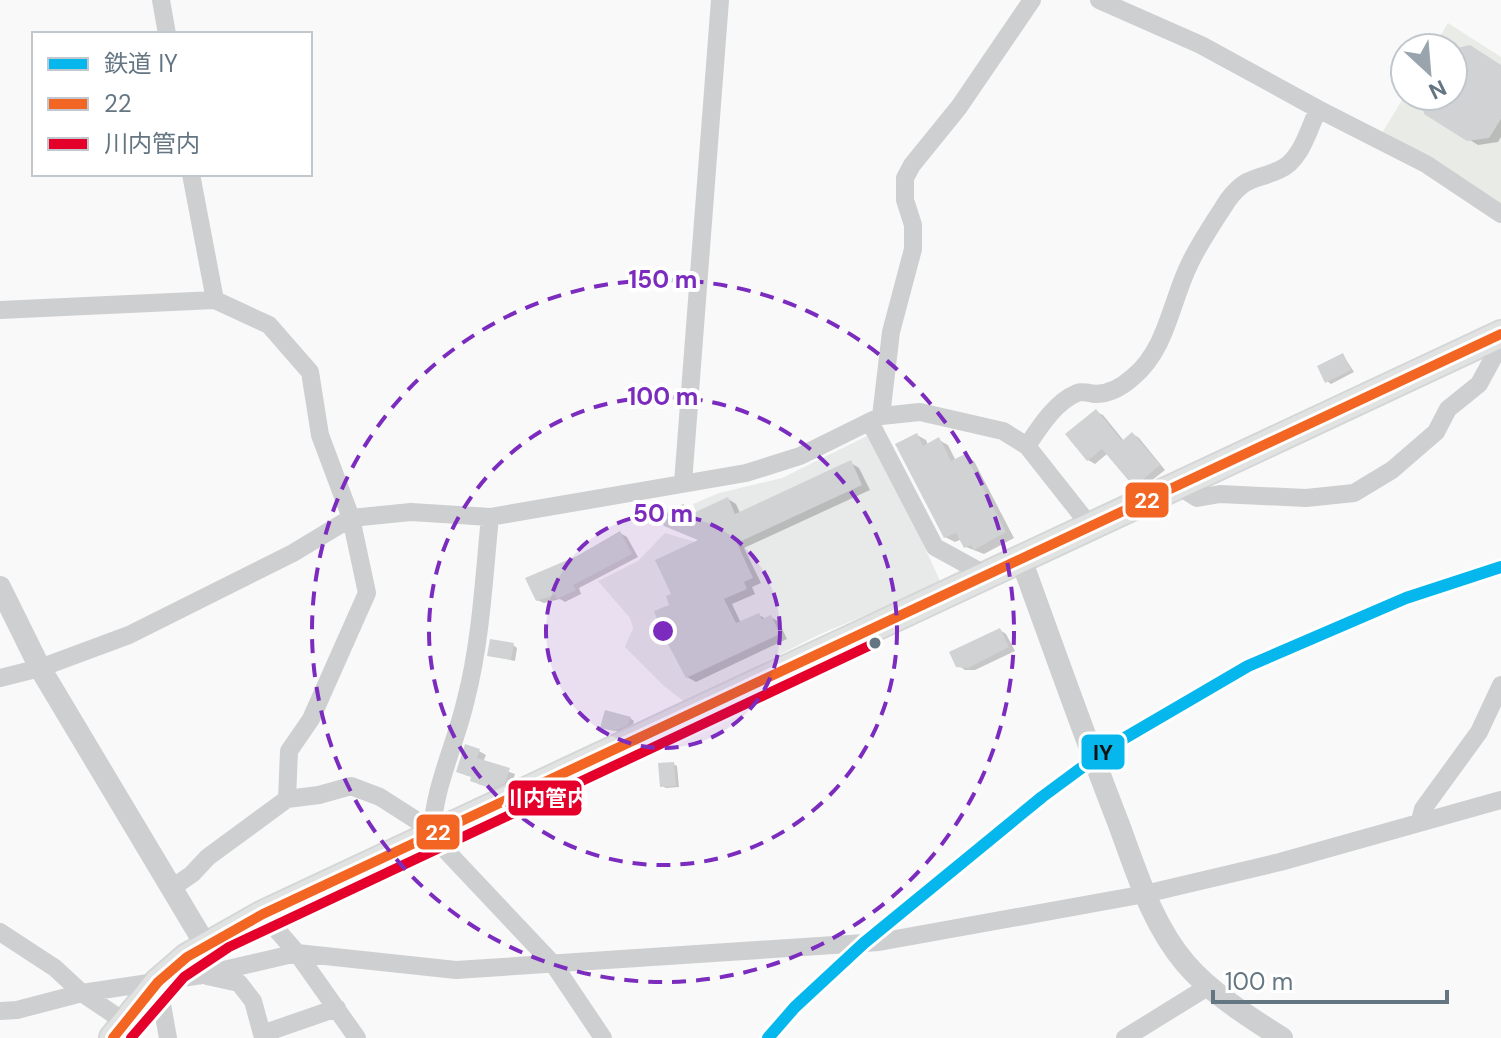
<svg xmlns="http://www.w3.org/2000/svg" width="1501" height="1038" viewBox="0 0 1501 1038" font-family="'DM Sans','Noto Sans JP',sans-serif">
<rect width="100%" height="100%" fill="#f9f9f9"/>
<!-- built -->
<path fill="#e8e9e9" d="M 867,436 L 911,517 L 940,581 L 939,584 L 818,635 L 686,703 L 664,686 L 625,647 L 633,628 L 630,618 L 598,581 L 638,561 L 665,533 L 706,545 L 709,543 L 693,504 L 719,493 L 782,478 Z"/>
<!-- green -->
<path fill="#e8ebe6" d="M 1448,23 L 1501,57 L 1501,208 L 1381,135 L 1405,95 L 1453,96 L 1453,48 L 1433,48 Z"/>
<!-- shadow -->
<path fill="#0003" d="M 1453,51 L 1501,66 L 1501,137 L 1498,142 L 1478,145 L 1426,113 L 1423,96 L 1453,96 Z
M 1343,355 L 1354,372 L 1331,384 L 1327,381 Z
M 1096,412 L 1103,415 L 1124,441 L 1133,434 L 1139,438 L 1165,470 L 1141,489 L 1135,486 L 1108,453 L 1095,464 L 1088,460 L 1068,435 Z
M 917,435 L 926,440 L 928,445 L 939,440 L 948,445 L 956,461 L 965,456 L 974,461 L 1014,538 L 984,554 L 966,547 L 962,539 L 955,542 L 945,537 Z
M 851,463 L 859,468 L 870,490 L 744,548 L 761,583 L 752,587 L 755,594 L 732,604 L 741,623 L 759,615 L 766,619 L 771,617 L 779,622 L 787,639 L 696,682 L 687,677 L 674,595 L 701,541 L 675,530 L 683,506 L 692,511 L 693,515 L 728,499 L 736,504 L 740,513 Z
M 620,533 L 627,537 L 638,557 L 579,588 L 581,594 L 565,602 L 560,599 L 544,603 L 537,600 L 578,558 Z
M 1000,630 L 1006,634 L 1015,651 L 975,670 L 965,670 L 958,665 Z
M 513,645 L 517,648 L 515,661 L 489,655 Z
M 630,718 L 634,721 L 632,727 L 620,732 L 606,729 Z
M 479,751 L 486,755 L 483,762 L 515,774 L 511,786 L 501,791 L 478,784 L 473,777 L 465,775 Z
M 673,764 L 677,766 L 679,787 L 666,788 L 662,786 Z"/>
<!-- building -->
<path fill="#d0d2d3" d="M 1470,45 L 1501,65 L 1501,119 L 1489,138 L 1467,141 L 1424,114 L 1421,96 L 1453,96 L 1453,49 Z
M 1343,353 L 1351,370 L 1325,383 L 1317,366 Z
M 1096,409 L 1122,441 L 1132,432 L 1160,465 L 1134,487 L 1102,449 L 1087,461 L 1065,434 Z
M 917,433 L 923,446 L 939,437 L 951,461 L 965,454 L 1006,532 L 974,550 L 971,545 L 964,548 L 956,533 L 944,538 L 895,444 Z
M 851,460 L 862,485 L 737,543 L 753,578 L 744,582 L 747,589 L 724,599 L 736,623 L 759,613 L 762,619 L 771,615 L 780,634 L 686,678 L 662,633 L 654,611 L 669,605 L 666,596 L 671,594 L 655,560 L 698,540 L 664,526 L 659,511 L 684,504 L 687,516 L 728,497 L 735,514 Z
M 620,531 L 632,554 L 573,585 L 576,590 L 557,599 L 555,595 L 536,601 L 525,578 L 577,556 Z
M 1000,628 L 1009,647 L 968,668 L 956,667 L 949,652 Z
M 490,639 L 514,643 L 511,660 L 487,656 Z
M 605,710 L 631,717 L 628,725 L 615,731 L 600,728 Z
M 465,744 L 480,749 L 477,758 L 510,768 L 505,783 L 493,789 L 470,781 L 471,777 L 456,772 Z
M 674,762 L 676,786 L 660,787 L 658,763 Z"/>
<g fill="none" stroke-linecap="round" stroke-linejoin="round">
<!-- secondary casing -->
<g stroke="#d5d6d7" stroke-width="30">
<path id="secondary" d="M 113,1038 L 158,982 L 187,957 L 263,914 L 1501,334"/>
</g>
<!-- minor -->
<path stroke="#cecfd0" stroke-width="18" d="M 161,0 L 167,34
M 1318,109 L 1426,164 L 1501,214
M 191,174 L 215,300
M 0,310 L 215,300 L 269,325 L 310,372 L 320,435 L 351,518 L 367,593 L 311,719 L 289,751 L 287,799 L 208,857 L 192,874 L 172,888
M 881,416 L 891,332 L 913,249 L 913,225 L 905,200 L 905,178 L 912,165 L 959,107 L 1032,0
M 870,422 L 935,547 L 986,575
M 1027,446 C 1039,428 1055,402 1077,393 C 1082,391 1089,393 1095,394 C 1110,394 1122,387 1133,377 C 1167,349 1171,301 1190,263 C 1200,242 1215,220 1228,200 C 1246,176 1254,181 1279,170 C 1301,161 1309,129 1318,109 L 1201,45 L 1099,0
M 683,483 L 720,0
M 1178,486 L 1197,498 L 1220,494 L 1306,498 L 1354,493 L 1392,470 L 1436,432 L 1448,409 L 1479,384 L 1498,349 L 1501,338
M 0,678 L 40,668 L 129,635 L 293,553 L 351,518 L 411,512 L 490,517 L 746,473 L 800,456 L 881,416 L 920,412 L 1003,431 L 1027,446 L 1091,527
M 287,799 L 319,795 L 351,786 L 380,797 L 419,822 L 554,965 L 603,1038
M 1420,821 L 1423,809 L 1479,732 L 1501,685
M 432,835 C 433,788 456,744 466,699 C 481,641 484,576 490,517
M 263,914 L 297,953 L 357,1038
M 0,932 L 55,968 L 82,993 L 125,1022
M 207,976 L 239,983 L 253,1001 L 262,1034 L 337,1008
M 158,982 L 168,1038
M 0,1011 L 17,1010 L 82,993 L 202,975 L 297,953 L 456,970 L 879,942 L 1145,894 L 1280,862 L 1501,800
M 1125,1038 L 1209,986"/>
<!-- tertiary -->
<path stroke="#cecfd0" stroke-width="22" d="M 1021,559 C 1053,647 1084,735 1118,822 C 1136,870 1151,923 1186,964 C 1211,993 1249,1017 1282,1038
M 0,587 L 40,668 L 205,944"/>
<!-- secondary -->
<use href="#secondary" stroke="#e1e2e2" stroke-width="26"/>
<!-- bus-1 casing -->
<g stroke="#fff" stroke-width="16">
<path id="bus-1" d="M 113,1038 L 158,982 L 187,957 L 263,914 L 1501,334"/>
</g>
<!-- bus-2 casing -->
<g stroke="#fff" stroke-width="16">
<path id="bus-2" d="M 131,1038 L 184,977 L 229,947 L 875,643"/>
</g>
<!-- bus-1 -->
<use href="#bus-1" stroke="#f26522" stroke-width="10"/>
<!-- bus-2 -->
<use href="#bus-2" stroke="#e4002b" stroke-width="10"/>
<!-- rail-1 casing -->
<g stroke="#fff" stroke-width="18">
<path id="rail-1" d="M 768,1038 L 795,1007 L 864,943 L 1042,797 L 1111,746 L 1248,666 L 1406,598 L 1501,567"/>
</g>
<!-- rail-1 -->
<use href="#rail-1" stroke="#05b7ec" stroke-width="12"/>
</g>
<!-- distance rings -->
<circle cx="663" cy="631" r="117" fill="#7b2cbf" fill-opacity=".12"/>
<g fill="none" stroke="#7b2cbf" stroke-width="4" stroke-dasharray="14 10">
<circle cx="663" cy="631" r="117"/>
<circle cx="663" cy="631" r="234"/>
<circle cx="663" cy="631" r="351"/>
</g>
<!-- markers -->
<circle fill="#657683" stroke="#fff" stroke-width="3" cx="875" cy="643" r="7"/>
<circle cx="663" cy="631" r="12" fill="#7b2cbf" stroke="#fff" stroke-width="4"/>
<g font-size="24" text-anchor="middle" font-weight="bold" fill="#7b2cbf" stroke="#fff" stroke-width="8" stroke-linejoin="round" paint-order="stroke">
<text x="663" y="288">150 m</text>
<text x="663" y="405">100 m</text>
<text x="663" y="522">50 m</text>
</g>
<g stroke="#fff" stroke-width="3">
<rect x="1124" y="481" width="46" height="38" rx="8" fill="#f26522"/>
<rect x="1080" y="733" width="46" height="38" rx="8" fill="#05b7ec"/>
<rect x="507" y="779" width="76" height="38" rx="8" fill="#e4002b"/>
<rect x="415" y="813" width="46" height="38" rx="8" fill="#f26522"/>
</g>
<g font-size="22" text-anchor="middle" font-weight="bold" fill="#fff">
<text x="1147" y="508">22</text>
<text x="545" y="806">川内管内</text>
<text x="438" y="840">22</text>
</g>
<g font-size="22" text-anchor="middle" font-weight="bold" fill="#111">
<text x="1103" y="760">IY</text>
</g>
<!-- legend -->
<rect x="32" y="32" width="280" height="144" fill="#ffffff" stroke="#c1c8cd" stroke-width="2"/>
<rect x="48" y="58" width="40" height="12" fill="#05b7ec" stroke="#c1c8cd" stroke-width="2"/>
<text x="104" y="72" font-size="24" fill="#657683">鉄道 IY</text>
<rect x="48" y="98" width="40" height="12" fill="#f26522" stroke="#c1c8cd" stroke-width="2"/>
<text x="104" y="112" font-size="24" fill="#657683">22</text>
<rect x="48" y="138" width="40" height="12" fill="#e4002b" stroke="#c1c8cd" stroke-width="2"/>
<text x="104" y="152" font-size="24" fill="#657683">川内管内</text>
<!-- north arrow -->
<g transform="translate(1429 72) rotate(154)"><circle r="38" fill="#ffffff" stroke="#c1c8cd" stroke-width="2"/>
<path d="M0-6L14 30L0 20L-14 30Z" fill="#99a4ac"/>
<text y="-12" font-size="22" font-weight="bold" text-anchor="middle" fill="#657683">N</text>
</g>
<!-- scale -->
<path d="M1213 990v12h234v-12" fill="none" stroke="#657683" stroke-width="4"/>
<text x="1225" y="990" font-size="24" fill="#657683" stroke="#ffffff" stroke-width="6" paint-order="stroke">100 m</text>
</svg>
